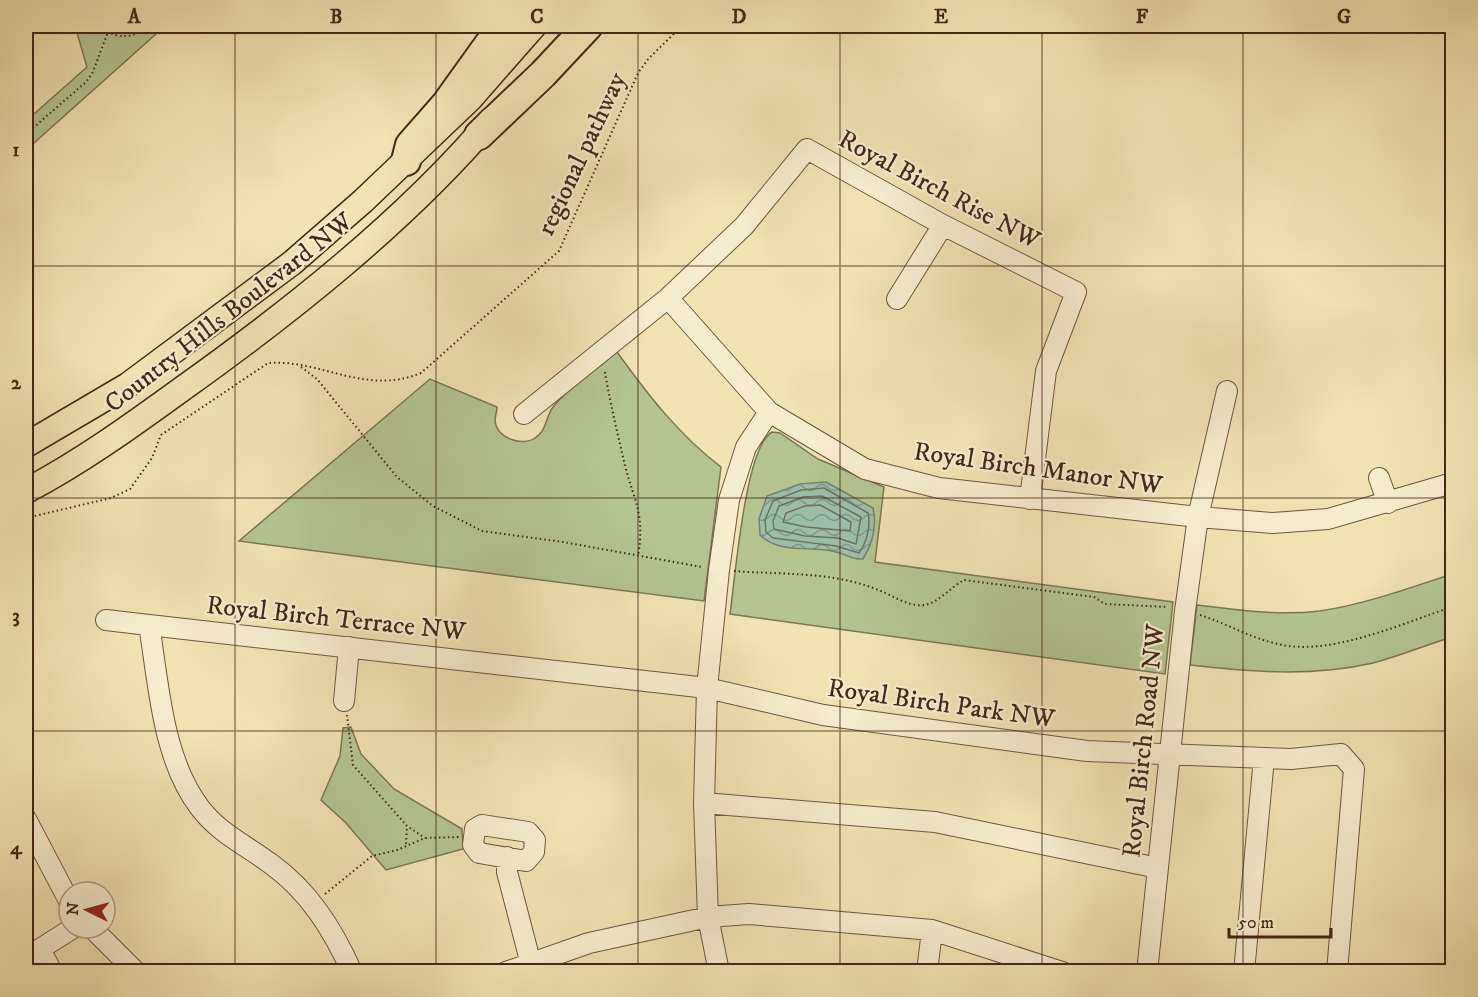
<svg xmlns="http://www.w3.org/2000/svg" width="1478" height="997" viewBox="0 0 1478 997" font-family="'IM FELL DW Pica',serif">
<defs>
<pattern id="water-waves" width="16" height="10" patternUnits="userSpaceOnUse" patternTransform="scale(1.5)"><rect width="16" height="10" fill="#9bbeab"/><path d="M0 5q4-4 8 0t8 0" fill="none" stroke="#809a8a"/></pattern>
</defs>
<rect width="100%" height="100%" fill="#f1e3b2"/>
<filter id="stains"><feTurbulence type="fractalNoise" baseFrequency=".00333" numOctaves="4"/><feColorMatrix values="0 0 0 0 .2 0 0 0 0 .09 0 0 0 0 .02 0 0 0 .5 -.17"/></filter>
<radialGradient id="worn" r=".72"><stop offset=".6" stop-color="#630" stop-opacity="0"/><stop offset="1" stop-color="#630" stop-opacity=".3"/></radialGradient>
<!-- green -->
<path fill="#b4c590" stroke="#7c7653" stroke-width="1.5" d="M 75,26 L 165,26 L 26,150 L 26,121 L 87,67 Z
M 617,352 C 648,395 679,435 721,467 L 704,601 L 239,541 L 430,379 L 497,407 C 497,411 495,417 495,421 C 497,438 522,447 535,438 C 546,432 546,416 553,407 C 567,389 599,367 617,352 Z
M 772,432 L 780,433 L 818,459 L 884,487 L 875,562 L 1173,602 L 1165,674 L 730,614 C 735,580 745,447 772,432 Z
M 1452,574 L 1452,637 C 1426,645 1400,656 1373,663 C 1313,677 1251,672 1190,665 L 1197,605 C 1238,610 1279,616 1320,611 C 1366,604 1409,588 1452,574 Z
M 351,727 L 361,754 L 394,789 L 462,829 L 463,849 L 386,870 L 346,823 L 321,800 L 340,756 L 343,728 Z"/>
<!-- water -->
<path fill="url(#water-waves)" stroke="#78826f" stroke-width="1.5" d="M 1452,85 L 1452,124 L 1449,123 L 1446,106 Z
M 1452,219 L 1452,281 C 1444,259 1446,241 1452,219 Z
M 826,482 L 873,508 C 877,526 873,543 863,559 C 852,560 846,554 836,552 C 810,545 780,555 760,535 L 759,519 L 767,496 L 800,484 Z"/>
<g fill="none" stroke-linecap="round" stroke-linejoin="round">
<!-- shore -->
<path stroke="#707260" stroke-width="1.5" d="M 824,488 L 868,513 C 871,525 867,542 859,553 L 836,546 L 773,538 L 766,532 L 765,520 L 773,501 L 801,490 Z
M 822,496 L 861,517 L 856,544 L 838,538 L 805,536 L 774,529 L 773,521 L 779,506 L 803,497 Z
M 820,505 L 851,522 L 850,531 L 806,527 L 783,522 L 786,513 L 805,506 Z"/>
<!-- minor casing -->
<g stroke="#6f563d" stroke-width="22">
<path id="minor" d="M 897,299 L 943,225
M 769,412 L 668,298 L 744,226 L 807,149 L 943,225 L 1076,292 L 1046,371 L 1030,499
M 524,414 L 668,298
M 1379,478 L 1388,503
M 106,620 L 149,625
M 344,701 L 349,647
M 704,803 L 935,822 L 1158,868
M 26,819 L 69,901
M 482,825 L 528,832 L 535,840 L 534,852 L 526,861 L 479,853 L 473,845 L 475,829 Z
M 507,857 L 507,872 L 533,972
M 92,928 L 136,972
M 40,949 L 52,972
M 26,964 L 32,961 L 40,949 L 73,928
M 352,972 C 333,930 309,891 271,864 C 246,845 220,834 200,808 C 162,758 159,685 149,625 L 707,688 L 704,803 L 708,917 L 719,972
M 506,972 L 589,943 L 708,917 L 749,914 L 932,930 L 1062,972
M 927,972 L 932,930
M 1147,972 L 1185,611 L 1198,517 L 1227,391
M 1244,972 L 1264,758
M 1337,972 L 1354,769 L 1341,754 L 1291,759 L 1087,751 L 823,715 L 707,688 L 719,570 L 729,500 L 746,447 L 769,412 L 865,469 L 939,488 L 1198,517 L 1273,523 L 1328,519 L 1452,483"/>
</g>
<!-- major casing -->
<g stroke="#442716" stroke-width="27">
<path id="major" d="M 26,445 L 128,385 L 292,263 L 363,201 L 470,99 L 534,26
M 26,491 C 81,462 131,426 182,389 C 290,312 405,221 491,120"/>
</g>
<!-- highway casing -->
<g stroke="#442716" stroke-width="32">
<path id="highway" d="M 479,135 L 543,74 L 588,26
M 406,161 L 410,145 L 446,104 L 502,26"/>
</g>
<!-- path -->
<path stroke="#442716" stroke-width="2" stroke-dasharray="1.5 3" stroke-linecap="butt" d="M 100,26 C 116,40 132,39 149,26
M 26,134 L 86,82 L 92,74 L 108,32
M 301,367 L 317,379 L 397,477 L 433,506 L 482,531 L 563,542 L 702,567
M 605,372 C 610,403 618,435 625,466 C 635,503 645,515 638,556
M 26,518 L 111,498 L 130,489 L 152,458 L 161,435 L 268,363 C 321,359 365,396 421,373 L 559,251 L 638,73 L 649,58 L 682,26
M 734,571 C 785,575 833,571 881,591 C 895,597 909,607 925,605 C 939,602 951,587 964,580 L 1094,597 L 1105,604 L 1168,607
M 1200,615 C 1226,623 1250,638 1278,644 C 1329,657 1403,623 1452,607
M 347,715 L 353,765 L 407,826 L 425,838
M 406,844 L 407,826
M 325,894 L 372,856 L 397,850 L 425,838 L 459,837"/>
<!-- minor -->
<use href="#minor" stroke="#f6edcd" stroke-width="20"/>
<!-- major -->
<use href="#major" stroke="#f1e3b2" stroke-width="24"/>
<!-- highway -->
<use href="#highway" stroke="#f1e3b2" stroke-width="28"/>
</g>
<!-- grid -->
<path fill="none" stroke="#442716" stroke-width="1.5" stroke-opacity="0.55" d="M 235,26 L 235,972M 436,26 L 436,972M 638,26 L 638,972M 840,26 L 840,972M 1042,26 L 1042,972M 1243,26 L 1243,972M 26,266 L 1452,266M 26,498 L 1452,498M 26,731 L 1452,731"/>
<g text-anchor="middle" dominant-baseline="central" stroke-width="4.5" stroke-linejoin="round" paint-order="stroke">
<!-- street labels -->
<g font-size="26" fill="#442716" stroke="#f6edcd">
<text transform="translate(582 154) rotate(-65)">regional pathway</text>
<text transform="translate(939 190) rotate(28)">Royal Birch Rise NW</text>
<text transform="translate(229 313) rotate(-38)">Country Hills Boulevard NW</text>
<text transform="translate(1038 469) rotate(8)">Royal Birch Manor NW</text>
<text transform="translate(336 619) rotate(6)">Royal Birch Terrace NW</text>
<text transform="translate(941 704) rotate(8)">Royal Birch Park NW</text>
<text transform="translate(1144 741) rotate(-84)">Royal Birch Road NW</text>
</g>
</g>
<!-- margin -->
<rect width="1478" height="997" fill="none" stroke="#f1e3b2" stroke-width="66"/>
<!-- north arrow -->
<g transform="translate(87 910) rotate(275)"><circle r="28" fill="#f6edcd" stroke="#af9e84" stroke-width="1.5"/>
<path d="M0-4.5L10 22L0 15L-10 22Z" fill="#8f2418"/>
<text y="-9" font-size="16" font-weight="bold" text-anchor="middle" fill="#442716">N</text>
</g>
<!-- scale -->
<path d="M1229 928v9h102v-9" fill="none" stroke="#442716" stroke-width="3"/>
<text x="1238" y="928" font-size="18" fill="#442716" stroke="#f6edcd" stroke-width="4.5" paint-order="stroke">50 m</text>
<rect x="33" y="33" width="1412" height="931" fill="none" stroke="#442716" stroke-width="2"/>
<g font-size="20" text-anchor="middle" font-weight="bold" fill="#442716">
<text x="134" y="23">A</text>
<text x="336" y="23">B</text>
<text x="537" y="23">C</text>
<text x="739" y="23">D</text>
<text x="941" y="23">E</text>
<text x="1142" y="23">F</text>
<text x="1344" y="23">G</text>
<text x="16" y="156">1</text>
<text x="16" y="389">2</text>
<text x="16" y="622">3</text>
<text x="16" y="854">4</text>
</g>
<rect width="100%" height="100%" filter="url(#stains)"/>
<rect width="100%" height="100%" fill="url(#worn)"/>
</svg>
